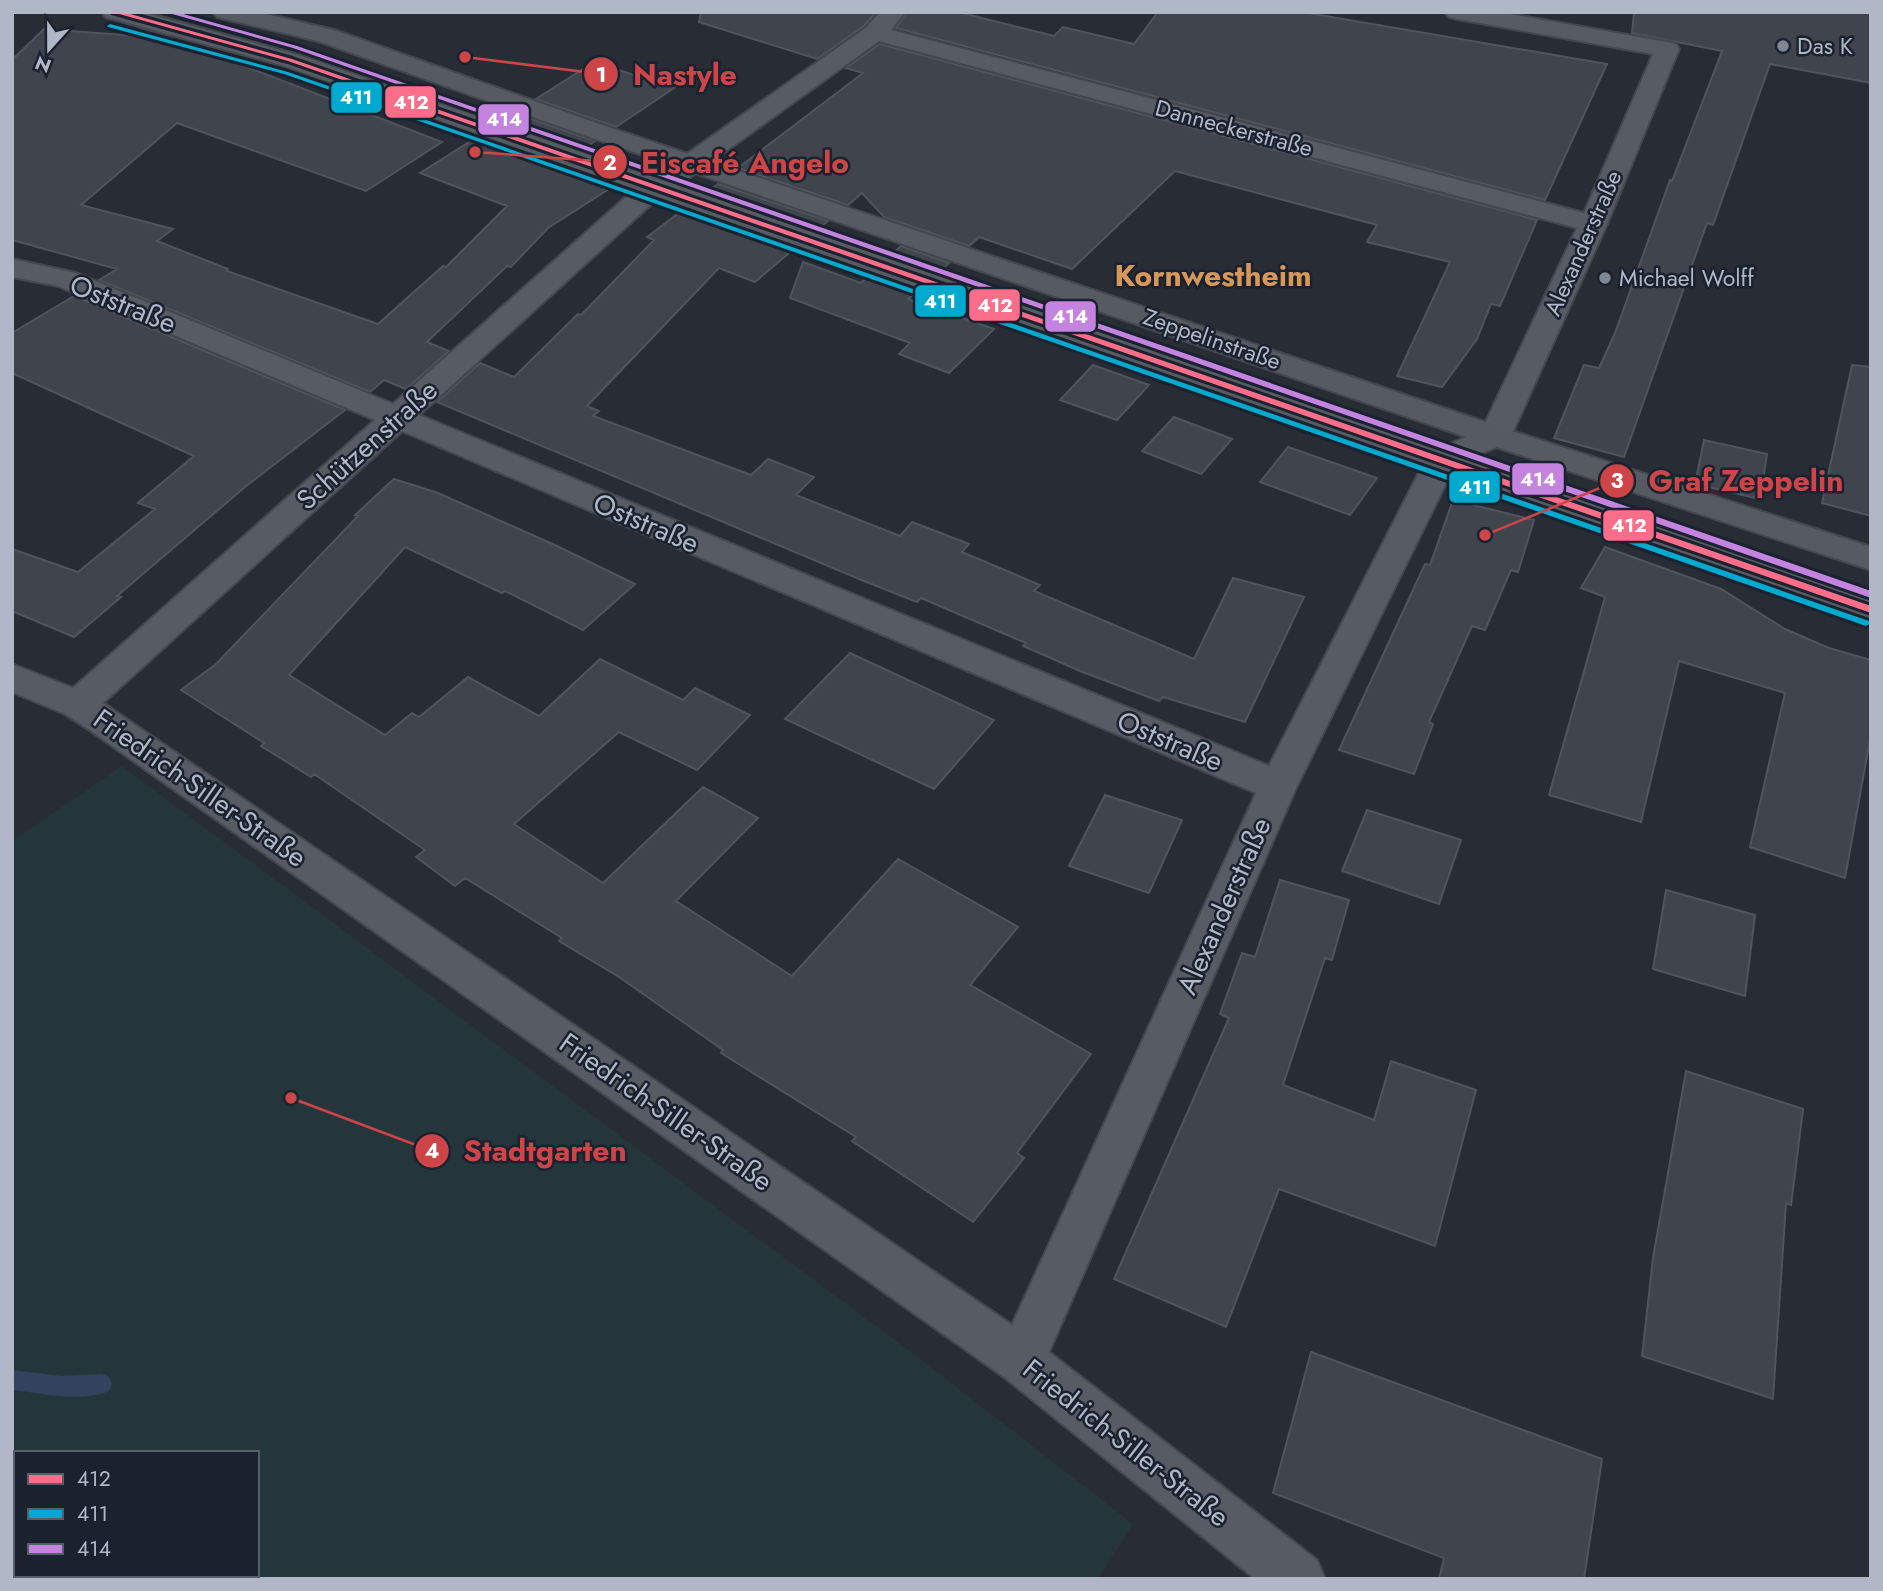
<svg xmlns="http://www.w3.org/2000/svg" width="1883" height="1591" viewBox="0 0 1883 1591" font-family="Jost,sans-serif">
<rect width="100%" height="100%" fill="#272c35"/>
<!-- green -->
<path fill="#24363b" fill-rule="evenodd" d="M 122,766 L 915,1355 L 1133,1524 L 1098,1579 L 12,1579 L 12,841 ZM 16,1453 L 257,1453 L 257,1575 L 16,1575 Z"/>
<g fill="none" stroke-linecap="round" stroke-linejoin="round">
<!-- stream -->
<path fill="#33435f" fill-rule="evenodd" d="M 12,1370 L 62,1376 L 102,1374 L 109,1377 L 112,1384 L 109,1391 C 80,1403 42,1393 12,1390 Z"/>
</g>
<!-- building -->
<path fill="#40444c" stroke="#4f545d" stroke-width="2" d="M 701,12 L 876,12 L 864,26 L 817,59 L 699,22 Z
M 907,12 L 958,12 L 1054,36 L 1063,27 L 1134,44 L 1158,12 L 1302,12 L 1607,64 L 1545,200 L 896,28 Z
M 1634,12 L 1871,12 L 1871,83 L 1770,64 L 1713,225 L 1707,223 L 1624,457 L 1554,438 L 1584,365 L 1599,368 L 1615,333 L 1670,180 L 1672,181 L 1722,51 L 1632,33 Z
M 44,29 L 138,36 L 139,29 L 166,36 L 442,142 L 366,191 L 177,123 L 81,205 L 173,229 L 157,241 L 228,269 L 227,271 L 378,324 L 443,266 L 446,267 L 507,206 L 420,173 L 477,137 L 559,165 L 554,169 L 609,189 L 548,228 L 511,267 L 507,266 L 427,342 L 449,351 L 406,389 L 384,380 L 370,392 L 99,280 L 117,269 L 12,240 L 12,60 Z
M 880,44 L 1537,220 L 1500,306 L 1491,304 L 1477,339 L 1442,387 L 1397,376 L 1450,262 L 1367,242 L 1377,225 L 1175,171 L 1072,269 L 979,237 L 969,246 L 884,217 L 862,193 L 848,205 L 738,168 L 863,73 L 846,68 Z
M 594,62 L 674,88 L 616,127 L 536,99 Z
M 514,113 L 580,136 L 595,141 L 582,150 L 501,122 Z
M 718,184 L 828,221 L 816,231 L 706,193 Z
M 684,209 L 795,248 L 755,282 L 719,268 L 587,406 L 599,411 L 593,416 L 751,475 L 768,459 L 814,477 L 796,495 L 900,536 L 912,522 L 969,544 L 962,552 L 1040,585 L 1034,591 L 1194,659 L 1233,578 L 1304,597 L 1245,722 L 1163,697 L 1159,701 L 1080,671 L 1023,646 L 1026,643 L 921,598 L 917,602 L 864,581 L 437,402 L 480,363 L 514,377 L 578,314 L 581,315 L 654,240 L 647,237 Z
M 901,246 L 949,263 L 938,273 L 890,256 Z
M 803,262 L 861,283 L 870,274 L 917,291 L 908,299 L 994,329 L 949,373 L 899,354 L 910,343 L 790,298 Z
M 74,296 L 345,410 L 245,487 L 117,596 L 121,597 L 74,637 L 12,611 L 12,549 L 78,572 L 155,509 L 138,503 L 194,456 L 12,373 L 12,333 Z
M 1093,365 L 1149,385 L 1117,420 L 1060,400 Z
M 1852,365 L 1871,367 L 1871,516 L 1822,503 Z
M 1174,417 L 1232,439 L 1201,474 L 1142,451 Z
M 1704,440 L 1767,454 L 1760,499 L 1695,484 Z
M 1288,447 L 1377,478 L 1350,515 L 1260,482 Z
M 394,479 L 438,493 L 557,546 L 635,584 L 583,630 L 505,591 L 502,593 L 405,547 L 289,675 L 385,735 L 412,713 L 419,717 L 468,677 L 539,716 L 600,659 L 683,700 L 695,688 L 750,715 L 697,770 L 619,732 L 514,824 L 603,883 L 703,787 L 758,818 L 676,901 L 792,976 L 898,859 L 1018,927 L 970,985 L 1091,1054 L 1017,1153 L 1024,1158 L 973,1222 L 852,1141 L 856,1137 L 721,1053 L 723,1050 L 619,977 L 559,941 L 562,938 L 465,878 L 455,886 L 416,857 L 425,850 L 314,774 L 311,777 L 261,746 L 264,743 L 181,690 L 216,664 L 358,516 L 355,515 Z
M 1453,500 L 1534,520 L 1518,572 L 1511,570 L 1485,630 L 1472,626 L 1429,722 L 1433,724 L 1414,774 L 1339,750 L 1425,564 L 1430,565 Z
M 1605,547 L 1721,589 L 1785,629 L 1829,648 L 1871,660 L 1871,734 L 1845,878 L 1750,847 L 1785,693 L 1679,661 L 1641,822 L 1549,795 L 1605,597 L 1581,588 Z
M 850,653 L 994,720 L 934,789 L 785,719 Z
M 1105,795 L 1182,820 L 1149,893 L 1069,866 Z
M 1367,810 L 1461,840 L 1439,904 L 1342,871 Z
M 1280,880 L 1349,900 L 1332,960 L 1325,958 L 1283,1085 L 1374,1120 L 1391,1061 L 1476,1090 L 1435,1246 L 1279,1189 L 1226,1327 L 1114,1279 L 1229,1018 L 1220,1014 L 1242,953 L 1255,957 Z
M 1666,890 L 1755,915 L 1745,996 L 1653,969 Z
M 1686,1071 L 1803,1109 L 1791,1205 L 1786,1203 L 1773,1399 L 1642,1356 L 1653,1258 Z
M 1311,1352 L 1602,1459 L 1584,1579 L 1439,1579 L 1444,1558 L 1273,1493 Z"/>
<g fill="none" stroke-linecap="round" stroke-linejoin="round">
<!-- street casing -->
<g stroke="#43474e" stroke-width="4">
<path id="street" d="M 880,12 L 905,12 L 891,30 L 1584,213 L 1653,54 L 1457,19 L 1449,17 L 1445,12 L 1499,12 L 1667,42 L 1676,44 L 1679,49 L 1607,224 L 1511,436 L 1506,443 L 1455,465 L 1297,786 L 1049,1352 L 1317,1560 L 1325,1579 L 1255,1579 L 1004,1377 L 91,731 L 65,714 L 12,692 L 12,664 L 73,688 L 375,420 L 58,286 L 12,277 L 12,259 L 76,273 L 393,404 L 627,196 L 866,28 ZM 879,41 L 1577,228 L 1482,430 L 1431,452 L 1426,459 L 1269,766 L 419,415 L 647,208 ZM 402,431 L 1256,793 L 1012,1325 L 103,703 Z"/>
</g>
<!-- secondary casing -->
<g stroke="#43474e" stroke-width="4">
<path id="secondary" d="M 102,12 L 142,12 L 299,55 L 1871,597 L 1871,622 L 281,65 L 106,17 Z
M 213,12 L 257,12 L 334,30 L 599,124 L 1506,429 L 1871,547 L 1871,570 L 1484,443 L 581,134 L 318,41 L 217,17 Z"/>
</g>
<!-- street -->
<use href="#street" fill="#575b63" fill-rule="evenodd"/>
<!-- secondary -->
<use href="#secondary" fill="#565a61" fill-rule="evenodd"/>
<!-- bus-1 casing -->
<g stroke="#1a2230" stroke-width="6">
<path id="bus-1" d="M 112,12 L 123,12 L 292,59 L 1871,606 L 1871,613 L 288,61 Z"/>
</g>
<!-- bus-2 casing -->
<g stroke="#1a2230" stroke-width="6">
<path id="bus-2" d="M 110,24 L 288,72 L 1869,621 L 1871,623 L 1866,626 L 1863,625 L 284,74 L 108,27 L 107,26 Z"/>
</g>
<!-- bus-3 casing -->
<g stroke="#1a2230" stroke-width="6">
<path id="bus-3" d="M 165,12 L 176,12 L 297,46 L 1871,591 L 1871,598 L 293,48 Z"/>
</g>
<!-- bus-1 -->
<use href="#bus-1" fill="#fb6d88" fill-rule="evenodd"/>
<!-- bus-2 -->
<use href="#bus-2" fill="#00a9ce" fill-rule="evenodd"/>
<!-- bus-3 -->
<use href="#bus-3" fill="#c483df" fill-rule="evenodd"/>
</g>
<!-- markers -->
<g fill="#808794" stroke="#1a2230" stroke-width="2.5">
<circle cx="1783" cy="46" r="7"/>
<circle cx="1605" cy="278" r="7"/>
</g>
<g text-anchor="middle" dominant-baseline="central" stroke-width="5" stroke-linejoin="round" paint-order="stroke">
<!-- far-poi labels -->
<g font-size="23" fill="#b0b8c7" stroke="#1a2230" text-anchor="start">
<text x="1797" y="46">Das K</text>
<text x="1619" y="278">Michael Wolff</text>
</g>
<!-- far-street labels -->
<g font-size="23" fill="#b0b8c7" stroke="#1a2230">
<text transform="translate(1234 128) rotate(15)">Danneckerstraße</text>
<text transform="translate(1583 243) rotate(-66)">Alexanderstraße</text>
<text transform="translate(1212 339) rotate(19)">Zeppelinstraße</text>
</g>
<!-- street labels -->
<g font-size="28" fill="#b0b8c7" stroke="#1a2230">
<text transform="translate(123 304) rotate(22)">Oststraße</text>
<text transform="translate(367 445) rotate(-42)">Schützenstraße</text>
<text transform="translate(646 523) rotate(23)">Oststraße</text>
<text transform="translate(1170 741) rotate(23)">Oststraße</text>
<text transform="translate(200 788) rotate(35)">Friedrich-Siller-Straße</text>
<text transform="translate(1224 906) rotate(-66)">Alexanderstraße</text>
<text transform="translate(666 1112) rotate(35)">Friedrich-Siller-Straße</text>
<text transform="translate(1126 1443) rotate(38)">Friedrich-Siller-Straße</text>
</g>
<!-- far-district labels -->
<g font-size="30" font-weight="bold" fill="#d7975a" stroke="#1a2230">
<text x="1213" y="275">Kornwestheim</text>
</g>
</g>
<!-- callouts -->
<path fill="none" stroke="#ce4548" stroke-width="2.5" d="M465 57L601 74M475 152L610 162M1485 535L1617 481M291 1098L432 1151"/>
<g fill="#ce4548" stroke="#1a2230" stroke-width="2.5">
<circle cx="465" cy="57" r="7"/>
<circle cx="475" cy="152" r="7"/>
<circle cx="1485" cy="535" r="7"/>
<circle cx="291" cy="1098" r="7"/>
<circle cx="601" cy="74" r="18"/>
<circle cx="610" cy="162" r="18"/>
<circle cx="1617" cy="481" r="18"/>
<circle cx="432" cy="1151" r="18"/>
</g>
<g font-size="21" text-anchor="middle" font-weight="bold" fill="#fff">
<text x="601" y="82">1</text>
<text x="610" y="170">2</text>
<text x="1617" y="488">3</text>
<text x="432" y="1158">4</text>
</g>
<g font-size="30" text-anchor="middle" font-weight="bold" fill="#ce4548" stroke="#1a2230" stroke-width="5" stroke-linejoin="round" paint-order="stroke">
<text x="685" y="85">Nastyle</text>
<text x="745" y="173">Eiscafé Angelo</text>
<text x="1746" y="491">Graf Zeppelin</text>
<text x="545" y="1161">Stadtgarten</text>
</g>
<g stroke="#1a2230" stroke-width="2.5">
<rect x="330" y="81" width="53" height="33" rx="7" fill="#00a9ce"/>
<rect x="384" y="85" width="53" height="34" rx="7" fill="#fb6d88"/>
<rect x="477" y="103" width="53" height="33" rx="7" fill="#c483df"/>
<rect x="914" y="284" width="53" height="34" rx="7" fill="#00a9ce"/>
<rect x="968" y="288" width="53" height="34" rx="7" fill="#fb6d88"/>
<rect x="1044" y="300" width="53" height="33" rx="7" fill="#c483df"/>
<rect x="1511" y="462" width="54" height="34" rx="7" fill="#c483df"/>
<rect x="1448" y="470" width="53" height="34" rx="7" fill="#00a9ce"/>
<rect x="1602" y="509" width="53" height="33" rx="7" fill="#fb6d88"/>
</g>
<g font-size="19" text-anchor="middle" font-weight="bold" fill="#fff">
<text x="356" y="104">411</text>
<text x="411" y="109">412</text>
<text x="504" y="126">414</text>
<text x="940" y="308">411</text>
<text x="995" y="312">412</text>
<text x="1070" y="323">414</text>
<text x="1538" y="486">414</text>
<text x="1475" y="494">411</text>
<text x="1629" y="532">412</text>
</g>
<!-- border -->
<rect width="1883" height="1591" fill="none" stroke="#b0b8c7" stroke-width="28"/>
<!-- legend -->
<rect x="14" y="1451" width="245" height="126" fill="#1a2230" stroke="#565e6c" stroke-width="2"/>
<rect x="28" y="1474" width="35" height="10" fill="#fb6d88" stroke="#565e6c" stroke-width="2"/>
<text x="77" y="1486" font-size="21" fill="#b0b8c7">412</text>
<rect x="28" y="1509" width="35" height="10" fill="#00a9ce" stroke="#565e6c" stroke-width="2"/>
<text x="77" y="1521" font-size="21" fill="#b0b8c7">411</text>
<rect x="28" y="1544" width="35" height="10" fill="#c483df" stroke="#565e6c" stroke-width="2"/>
<text x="77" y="1556" font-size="21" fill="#b0b8c7">414</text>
<!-- north arrow -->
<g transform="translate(49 49) rotate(201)" stroke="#1a2230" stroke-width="5" paint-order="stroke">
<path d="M0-5L12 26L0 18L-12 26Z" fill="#b0b8c7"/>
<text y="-10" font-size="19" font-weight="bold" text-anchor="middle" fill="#b0b8c7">N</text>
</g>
</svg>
